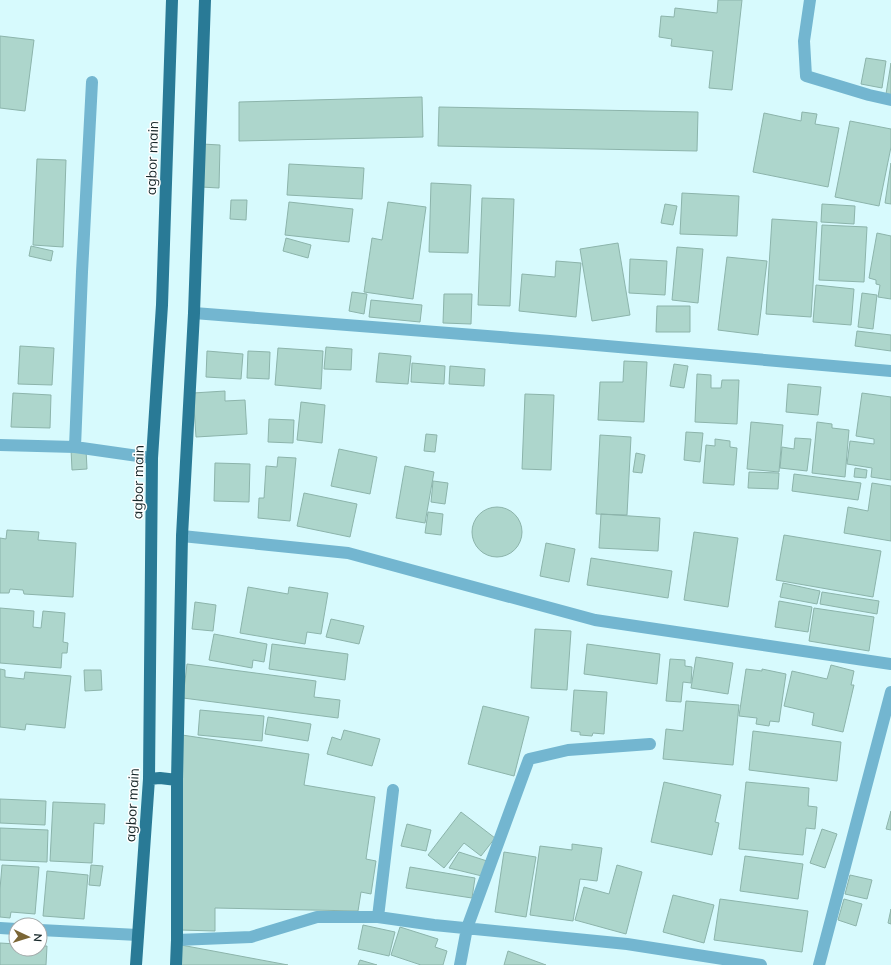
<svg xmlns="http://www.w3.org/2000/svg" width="891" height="965" viewBox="0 0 891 965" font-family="Mulish,sans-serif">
<rect width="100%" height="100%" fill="#d7fafd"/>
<!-- building -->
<path fill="#add6cc" stroke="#8cb4ab" d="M 718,0 L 742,0 L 732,90 L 709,88 L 713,51 L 671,46 L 672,39 L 659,37 L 661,16 L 674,17 L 675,8 L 717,13 Z
M 0,36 L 34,40 L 25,111 L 0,108 Z
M 866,58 L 886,61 L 882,88 L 861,84 Z
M 891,63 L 891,95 L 886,94 Z
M 422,97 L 423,137 L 239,141 L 239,102 Z
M 439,107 L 698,112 L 697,151 L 438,146 Z
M 802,112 L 817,114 L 815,124 L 839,128 L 828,187 L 753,172 L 764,113 L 801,121 Z
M 850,121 L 891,129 L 891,147 L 879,206 L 835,197 Z
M 202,144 L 220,145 L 219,188 L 201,187 Z
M 37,159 L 66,160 L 63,247 L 33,245 Z
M 891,163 L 891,204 L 885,203 Z
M 289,164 L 364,168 L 362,199 L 287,195 Z
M 431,183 L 471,185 L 468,253 L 429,252 Z
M 682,193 L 739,196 L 737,236 L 680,234 Z
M 482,198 L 514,199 L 510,306 L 478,305 Z
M 231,200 L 247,200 L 246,220 L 230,219 Z
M 289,202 L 353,209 L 349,242 L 285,235 Z
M 388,202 L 426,207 L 413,299 L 364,292 L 372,238 L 382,240 Z
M 665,204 L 677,206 L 673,225 L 661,223 Z
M 822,204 L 855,206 L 854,224 L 821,222 Z
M 772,219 L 817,222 L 811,317 L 766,314 Z
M 822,225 L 867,227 L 864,282 L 819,280 Z
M 877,233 L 891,236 L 891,299 L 878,297 L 880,285 L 876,284 L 876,280 L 869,278 Z
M 286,238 L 311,245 L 308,258 L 283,251 Z
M 618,243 L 630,315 L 592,321 L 580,249 Z
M 31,246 L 53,251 L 51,261 L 29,256 Z
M 677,247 L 703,249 L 698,303 L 672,300 Z
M 727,257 L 767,261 L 758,335 L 718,330 Z
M 630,259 L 667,261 L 665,295 L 629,293 Z
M 556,261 L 581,263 L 576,317 L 519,311 L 522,274 L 555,277 Z
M 816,285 L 854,289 L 851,325 L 813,322 Z
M 352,292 L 367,294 L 364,314 L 349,311 Z
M 862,293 L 877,295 L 873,329 L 858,327 Z
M 444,294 L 472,294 L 471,324 L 443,323 Z
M 371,300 L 422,305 L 420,322 L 369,317 Z
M 657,306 L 690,306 L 690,332 L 656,332 Z
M 857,331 L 891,335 L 891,351 L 855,346 Z
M 20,346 L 54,348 L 52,385 L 18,384 Z
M 326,347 L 352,349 L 351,370 L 324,369 Z
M 278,348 L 323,351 L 321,389 L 275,385 Z
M 207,351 L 243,354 L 241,379 L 206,377 Z
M 248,351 L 270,352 L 269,379 L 247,378 Z
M 379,353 L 411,356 L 408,384 L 376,382 Z
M 624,361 L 647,362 L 644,422 L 598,420 L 600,382 L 623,382 Z
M 412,363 L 445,366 L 444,384 L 411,382 Z
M 674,364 L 688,366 L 684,388 L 670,386 Z
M 450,366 L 485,369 L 484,386 L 449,384 Z
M 697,374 L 711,375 L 711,388 L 721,388 L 722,380 L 739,380 L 737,424 L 695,422 Z
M 788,384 L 821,387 L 818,415 L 786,412 Z
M 225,391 L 225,401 L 245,400 L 247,434 L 196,437 L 193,393 Z
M 13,393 L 51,395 L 50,428 L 11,427 Z
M 862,393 L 891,397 L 891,480 L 871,477 L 872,468 L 847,464 L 850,441 L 874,444 L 874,439 L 856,436 Z
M 525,394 L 554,395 L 551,470 L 522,469 Z
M 301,402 L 325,405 L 322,443 L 297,440 Z
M 269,419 L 294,420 L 293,443 L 268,442 Z
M 751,422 L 783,425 L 779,472 L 747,469 Z
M 817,422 L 832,424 L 832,428 L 849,430 L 845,477 L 812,473 Z
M 686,432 L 703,433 L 700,462 L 684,460 Z
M 426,434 L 437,435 L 435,452 L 424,451 Z
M 600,435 L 631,437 L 627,515 L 596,514 Z
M 795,438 L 811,439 L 807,471 L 780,468 L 782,447 L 794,449 Z
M 715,439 L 730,441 L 730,447 L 737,448 L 734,485 L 703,483 L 706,445 L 715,446 Z
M 71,449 L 86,449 L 87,469 L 72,470 Z
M 339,449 L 377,457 L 370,494 L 331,486 Z
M 636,453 L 645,455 L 642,473 L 633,472 Z
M 278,457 L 296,458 L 290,521 L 258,518 L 259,498 L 264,498 L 266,466 L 277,467 Z
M 215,463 L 250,464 L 249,502 L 214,501 Z
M 405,466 L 434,472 L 425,523 L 396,518 Z
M 855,468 L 867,470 L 866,478 L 854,477 Z
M 749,472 L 779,473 L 778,489 L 748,488 Z
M 794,474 L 861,483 L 858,500 L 792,491 Z
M 433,481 L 448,483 L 445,504 L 431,502 Z
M 872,483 L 891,486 L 891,541 L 844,533 L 848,507 L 868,511 Z
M 304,493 L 357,504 L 350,537 L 297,526 Z
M472 532a25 25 0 1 1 50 0a25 25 0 1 1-50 0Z
M 428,512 L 443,514 L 441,535 L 425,533 Z
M 601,514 L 660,518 L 658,551 L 599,548 Z
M 7,530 L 39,532 L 38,540 L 76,543 L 73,597 L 24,594 L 23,590 L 10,589 L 9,593 L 0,593 L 0,538 L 6,539 Z
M 694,532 L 738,538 L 728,607 L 684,600 Z
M 784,535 L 881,551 L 873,597 L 776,580 Z
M 546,543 L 575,549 L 569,582 L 540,576 Z
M 591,558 L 672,571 L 668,598 L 587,585 Z
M 783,583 L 820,591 L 817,604 L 780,597 Z
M 248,587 L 288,594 L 289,587 L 328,593 L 321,634 L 307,632 L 305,644 L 240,633 Z
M 822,592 L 879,601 L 877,614 L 820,604 Z
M 779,601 L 812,607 L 808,632 L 775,627 Z
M 195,602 L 216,605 L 213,631 L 192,629 Z
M 0,608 L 34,611 L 33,627 L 41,628 L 43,611 L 65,613 L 63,642 L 68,643 L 67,653 L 62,653 L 61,668 L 0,663 Z
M 814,608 L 874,617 L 869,651 L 809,641 Z
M 331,619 L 364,626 L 359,644 L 326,637 Z
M 535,629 L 571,631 L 567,690 L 531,688 Z
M 214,634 L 267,644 L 264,662 L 253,660 L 252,668 L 209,660 Z
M 272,644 L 348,654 L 345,680 L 269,669 Z
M 587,644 L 660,654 L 657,684 L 584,674 Z
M 696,657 L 733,663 L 728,694 L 691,688 Z
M 670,659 L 685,660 L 685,666 L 692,667 L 691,683 L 683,682 L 681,702 L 666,701 Z
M 187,664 L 316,681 L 314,697 L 340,700 L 338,718 L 183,698 Z
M 831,665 L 854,671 L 851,685 L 854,685 L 843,732 L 812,725 L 814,713 L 784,706 L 792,671 L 827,679 Z
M 0,669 L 5,670 L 5,677 L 24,679 L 25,672 L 71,676 L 65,728 L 26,724 L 25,730 L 0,727 Z
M 746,669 L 762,671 L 762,669 L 786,674 L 779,722 L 770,721 L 769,726 L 756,724 L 757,718 L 739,716 Z
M 84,670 L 101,670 L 102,690 L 85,691 Z
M 574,690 L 607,692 L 604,734 L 593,733 L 592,736 L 580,735 L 580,732 L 571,731 Z
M 686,701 L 739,705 L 733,765 L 663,759 L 666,729 L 683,731 Z
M 483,706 L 529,717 L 514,776 L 468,764 Z
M 200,710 L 264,716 L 262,741 L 198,735 Z
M 268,717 L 311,724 L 308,741 L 265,734 Z
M 344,730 L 380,739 L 372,766 L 327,754 L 332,737 L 341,740 Z
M 753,731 L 841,742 L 837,781 L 749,770 Z
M 182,735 L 309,754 L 304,785 L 375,797 L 366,859 L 376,861 L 371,894 L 361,892 L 358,911 L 215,908 L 215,931 L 180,930 Z
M 664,782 L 721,795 L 715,822 L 719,823 L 712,855 L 651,842 Z
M 746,782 L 809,788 L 808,806 L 817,807 L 815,829 L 806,828 L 803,855 L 739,849 Z
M 0,799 L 46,801 L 45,825 L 0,823 Z
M 53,802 L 105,804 L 104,824 L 94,823 L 92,863 L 50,861 Z
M 891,811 L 891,830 L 886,829 Z
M 461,812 L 495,838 L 481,856 L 464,843 L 444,868 L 428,855 Z
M 407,824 L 431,830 L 426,851 L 401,846 Z
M 0,828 L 48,830 L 47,862 L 0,860 Z
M 822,829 L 837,834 L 825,868 L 810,863 Z
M 572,844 L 602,848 L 597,881 L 580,879 L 573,921 L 530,915 L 540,846 L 572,850 Z
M 459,852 L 487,861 L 482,876 L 449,868 Z
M 504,852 L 536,857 L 526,917 L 495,912 Z
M 745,856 L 803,864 L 798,899 L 740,891 Z
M 2,865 L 39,867 L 35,914 L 11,912 L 10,918 L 0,917 L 0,889 Z
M 91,865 L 103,866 L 100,886 L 89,885 Z
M 617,865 L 642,872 L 626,934 L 575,920 L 584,887 L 609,894 Z
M 410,867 L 475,878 L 472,898 L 406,888 Z
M 47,871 L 88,875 L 84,919 L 43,916 Z
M 850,875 L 872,880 L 867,899 L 845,894 Z
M 673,895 L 714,905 L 704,943 L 663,932 Z
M 720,899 L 808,911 L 802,952 L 714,940 Z
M 844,899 L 862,904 L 856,926 L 838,920 Z
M 891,909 L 891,924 L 888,923 Z
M 363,925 L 395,932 L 389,956 L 358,949 Z
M 400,927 L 438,939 L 435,947 L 447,951 L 443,965 L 421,965 L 391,955 Z
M 0,943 L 16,944 L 16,949 L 40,949 L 40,946 L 47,946 L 46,965 L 0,965 Z
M 181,945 L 288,965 L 178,965 Z
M 508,951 L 546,965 L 504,965 Z
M 360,960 L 377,965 L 358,965 Z"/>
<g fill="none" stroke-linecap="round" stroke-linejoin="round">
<!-- minor -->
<path stroke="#73b6d0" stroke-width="12" d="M 810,0 L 804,41 L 806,76 L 869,95 L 891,100
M 194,313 L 550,341 L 891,371
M 0,445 L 75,447 L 152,458
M 75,447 L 82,272 L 92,82
M 182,536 L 348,553 L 595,620 L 891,664
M 378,917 L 393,790
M 0,928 L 16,929
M 40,930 L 138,935
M 177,940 L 251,937 L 317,917 L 378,917 L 434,925 L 627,944 L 761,965
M 460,965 L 467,928 L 529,759 L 568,750 L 650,744
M 819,965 L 891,692"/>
<!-- major -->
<path stroke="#297a96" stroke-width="12" d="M 149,779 L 160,778 L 177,780
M 136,965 L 149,779 L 152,458 L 162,305 L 172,0
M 176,965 L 177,940 L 177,780 L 182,536 L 194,313 L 205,0"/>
</g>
<g text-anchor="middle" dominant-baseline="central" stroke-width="3" stroke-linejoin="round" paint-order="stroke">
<!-- street labels -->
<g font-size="14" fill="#18292b" stroke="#fff">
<text transform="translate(152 158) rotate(-88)">agbor main</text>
<text transform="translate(138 482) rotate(-89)">agbor main</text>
<text transform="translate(132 805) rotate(-87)">agbor main</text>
</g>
</g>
<!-- north arrow -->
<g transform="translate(28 937) rotate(94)"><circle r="19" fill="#ffffff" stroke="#a3a9aa"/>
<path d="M0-3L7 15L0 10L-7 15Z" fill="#7b6635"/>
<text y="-6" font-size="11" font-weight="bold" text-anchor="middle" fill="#18292b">N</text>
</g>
</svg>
